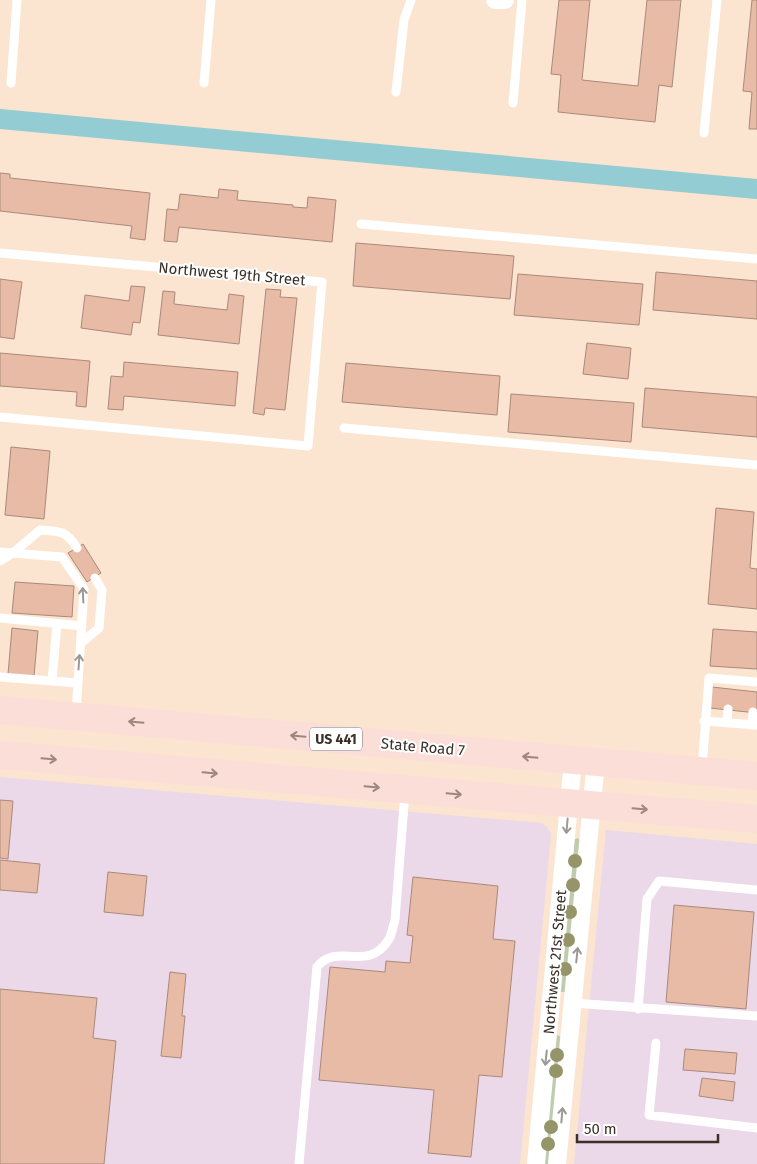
<svg xmlns="http://www.w3.org/2000/svg" width="757" height="1164" viewBox="0 0 757 1164" font-family="'Fira Sans',sans-serif">
<rect width="100%" height="100%" fill="#fbe4d0"/>
<!-- commercial -->
<path fill="#ebd8e9" d="M 0,777 L 542,823 L 547,827 L 551,834 L 520,1164 L 0,1164 Z
M 606,830 L 757,844 L 757,1164 L 574,1164 Z"/>
<!-- green -->
<path fill="#c1ccaf" d="M 578,838 L 581,841 L 567,989 L 565,992 L 560,992 L 571,848 L 575,839 Z
M 556,1035 L 560,1036 L 562,1040 L 551,1164 L 542,1164 Z"/>
<g fill="none" stroke-linecap="round" stroke-linejoin="round">
<!-- canal -->
<path stroke="#93ccd2" stroke-width="20" d="M 0,119 L 757,189"/>
</g>
<!-- building -->
<path fill="#e8bba7" stroke="#aa897a" d="M 559,0 L 590,0 L 582,80 L 638,86 L 647,0 L 681,0 L 672,87 L 659,85 L 655,122 L 558,112 L 561,75 L 551,74 Z
M 752,0 L 757,0 L 757,129 L 749,129 L 752,92 L 743,91 Z
M 0,173 L 10,174 L 10,178 L 150,193 L 145,240 L 130,238 L 132,226 L 0,211 Z
M 219,189 L 238,191 L 237,200 L 293,205 L 293,207 L 307,208 L 308,197 L 336,200 L 332,242 L 179,227 L 177,242 L 164,241 L 167,209 L 178,210 L 180,194 L 218,198 Z
M 356,243 L 514,256 L 510,299 L 353,286 Z
M 656,272 L 757,281 L 757,319 L 653,310 Z
M 518,274 L 643,284 L 639,325 L 514,315 Z
M 0,279 L 22,282 L 14,339 L 0,337 Z
M 131,286 L 145,287 L 140,323 L 133,322 L 131,335 L 81,328 L 85,295 L 129,301 Z
M 266,289 L 281,290 L 280,297 L 297,298 L 285,410 L 265,408 L 264,415 L 253,413 Z
M 163,291 L 175,292 L 174,304 L 227,310 L 229,294 L 244,296 L 239,344 L 158,335 Z
M 587,343 L 631,348 L 628,379 L 583,374 Z
M 0,353 L 90,361 L 86,407 L 76,406 L 77,392 L 0,386 Z
M 124,362 L 238,372 L 235,406 L 124,396 L 123,410 L 108,409 L 111,376 L 123,377 Z
M 346,363 L 500,376 L 497,415 L 342,402 Z
M 645,388 L 757,397 L 757,437 L 642,427 Z
M 511,394 L 634,403 L 631,442 L 508,432 Z
M 11,447 L 50,451 L 44,519 L 5,515 Z
M 716,508 L 754,512 L 750,568 L 757,569 L 757,609 L 708,604 Z
M 83,544 L 101,573 L 87,582 L 68,553 Z
M 15,582 L 74,586 L 72,617 L 12,613 Z
M 12,628 L 38,631 L 34,676 L 8,674 Z
M 713,629 L 757,632 L 757,669 L 710,666 Z
M 712,687 L 757,692 L 757,713 L 710,708 Z
M 0,800 L 13,801 L 8,859 L 0,858 Z
M 0,860 L 40,864 L 37,893 L 0,890 Z
M 108,872 L 147,876 L 143,916 L 104,912 Z
M 413,877 L 498,886 L 493,939 L 515,941 L 502,1077 L 479,1075 L 471,1157 L 428,1153 L 434,1090 L 319,1080 L 330,967 L 385,972 L 386,961 L 410,963 L 413,936 L 407,935 Z
M 674,905 L 754,912 L 746,1009 L 666,1002 Z
M 170,972 L 186,974 L 182,1016 L 185,1016 L 181,1058 L 161,1056 Z
M 0,989 L 97,998 L 93,1038 L 116,1041 L 104,1164 L 0,1164 Z
M 685,1049 L 737,1053 L 735,1074 L 683,1070 Z
M 702,1078 L 735,1082 L 733,1101 L 699,1096 Z"/>
<g fill="none" stroke-linecap="round" stroke-linejoin="round">
<!-- service -->
<path stroke="#fff" stroke-width="9" d="M 11,83 L 17,0
M 204,83 L 211,0
M 396,92 L 404,20 L 411,0
M 513,103 L 522,0
M 704,133 L 717,0
M 361,224 L 757,259
M 0,253 L 322,282 L 308,446 L 0,417
M 344,428 L 757,465
M 0,552 L 62,557 L 84,589 L 76,713
M 0,561 L 13,553 L 40,530 C 59,531 66,530 77,548
M 0,618 L 82,626
M 81,643 L 99,628 L 102,590 L 95,578
M 0,677 L 52,681 L 57,624
M 52,681 L 78,683
M 704,721 L 757,725
M 727,723 L 728,709
M 752,725 L 753,712
M 702,769 L 709,678 L 757,682
M 573,1003 L 757,1016
M 638,1009 L 647,899 L 659,881 L 757,890
M 656,1043 L 649,1115 L 757,1128
M 299,1164 L 317,967 C 337,941 368,974 389,939 C 392,934 393,926 395,920 L 405,792"/>
<!-- minor -->
<path stroke="#fff" stroke-width="18" d="M 495,0 L 505,0
M 536,1164 L 573,760
M 557,1164 L 596,762"/>
<!-- primary -->
<path stroke="#fbded7" stroke-width="28" d="M 0,710 L 757,776
M 0,755 L 757,819"/>
</g>
<!-- trees -->
<g fill="#96956a">
<circle cx="575" cy="861" r="7"/>
<circle cx="573" cy="885" r="7"/>
<circle cx="570" cy="912" r="7"/>
<circle cx="568" cy="940" r="7"/>
<circle cx="565" cy="969" r="7"/>
<circle cx="557" cy="1055" r="7"/>
<circle cx="556" cy="1071" r="7"/>
<circle cx="551" cy="1127" r="7"/>
<circle cx="548" cy="1144" r="7"/>
</g>
<!-- one-way arrows -->
<defs><path id="oneway-shaft" d="M-6 0H5M1.5-3L5.5 0L1.5 3" fill="none" stroke-width="1.6" stroke-linecap="round" stroke-linejoin="round" transform="scale(1.25)"/></defs>
<g stroke="#9d9893">
<use href="#oneway-shaft" transform="translate(83 595) rotate(-93)"/>
<use href="#oneway-shaft" transform="translate(79 662) rotate(-86)"/>
<use href="#oneway-shaft" transform="translate(567 826) rotate(95)"/>
<use href="#oneway-shaft" transform="translate(577 955) rotate(-84)"/>
<use href="#oneway-shaft" transform="translate(546 1058) rotate(96)"/>
<use href="#oneway-shaft" transform="translate(562 1115) rotate(-85)"/>
</g>
<g stroke="#9b877f">
<use href="#oneway-shaft" transform="translate(136 722) rotate(-175)"/>
<use href="#oneway-shaft" transform="translate(298 736) rotate(-175)"/>
<use href="#oneway-shaft" transform="translate(530 757) rotate(-175)"/>
<use href="#oneway-shaft" transform="translate(49 759) rotate(5)"/>
<use href="#oneway-shaft" transform="translate(210 773) rotate(5)"/>
<use href="#oneway-shaft" transform="translate(372 787) rotate(5)"/>
<use href="#oneway-shaft" transform="translate(454 794) rotate(5)"/>
<use href="#oneway-shaft" transform="translate(640 809) rotate(5)"/>
</g>
<g text-anchor="middle" dominant-baseline="central" stroke-width="4" stroke-linejoin="round" paint-order="stroke">
<!-- shield labels -->
<rect fill="#fff" stroke="#766e68" stroke-width="1" x="310" y="727.5" width="52" height="23" rx="4"/>
<g font-size="14" font-weight="bold" fill="#3b3027">
<text x="336" y="739">US 441</text>
</g>
<!-- street labels -->
<g font-size="15" fill="#3b3027" stroke="#fff">
<text transform="translate(232 274) rotate(5)">Northwest 19th Street</text>
<text transform="translate(423 747) rotate(5)">State Road 7</text>
<text transform="translate(555 962) rotate(-85)">Northwest 21st Street</text>
</g>
</g>
<!-- scale -->
<path d="M577 1134v8h141v-8" fill="none" stroke="#3b3027" stroke-width="2.5"/>
<text x="584" y="1134" font-size="15" fill="#3b3027" stroke="#ffffff" stroke-width="4" paint-order="stroke">50 m</text>
</svg>
